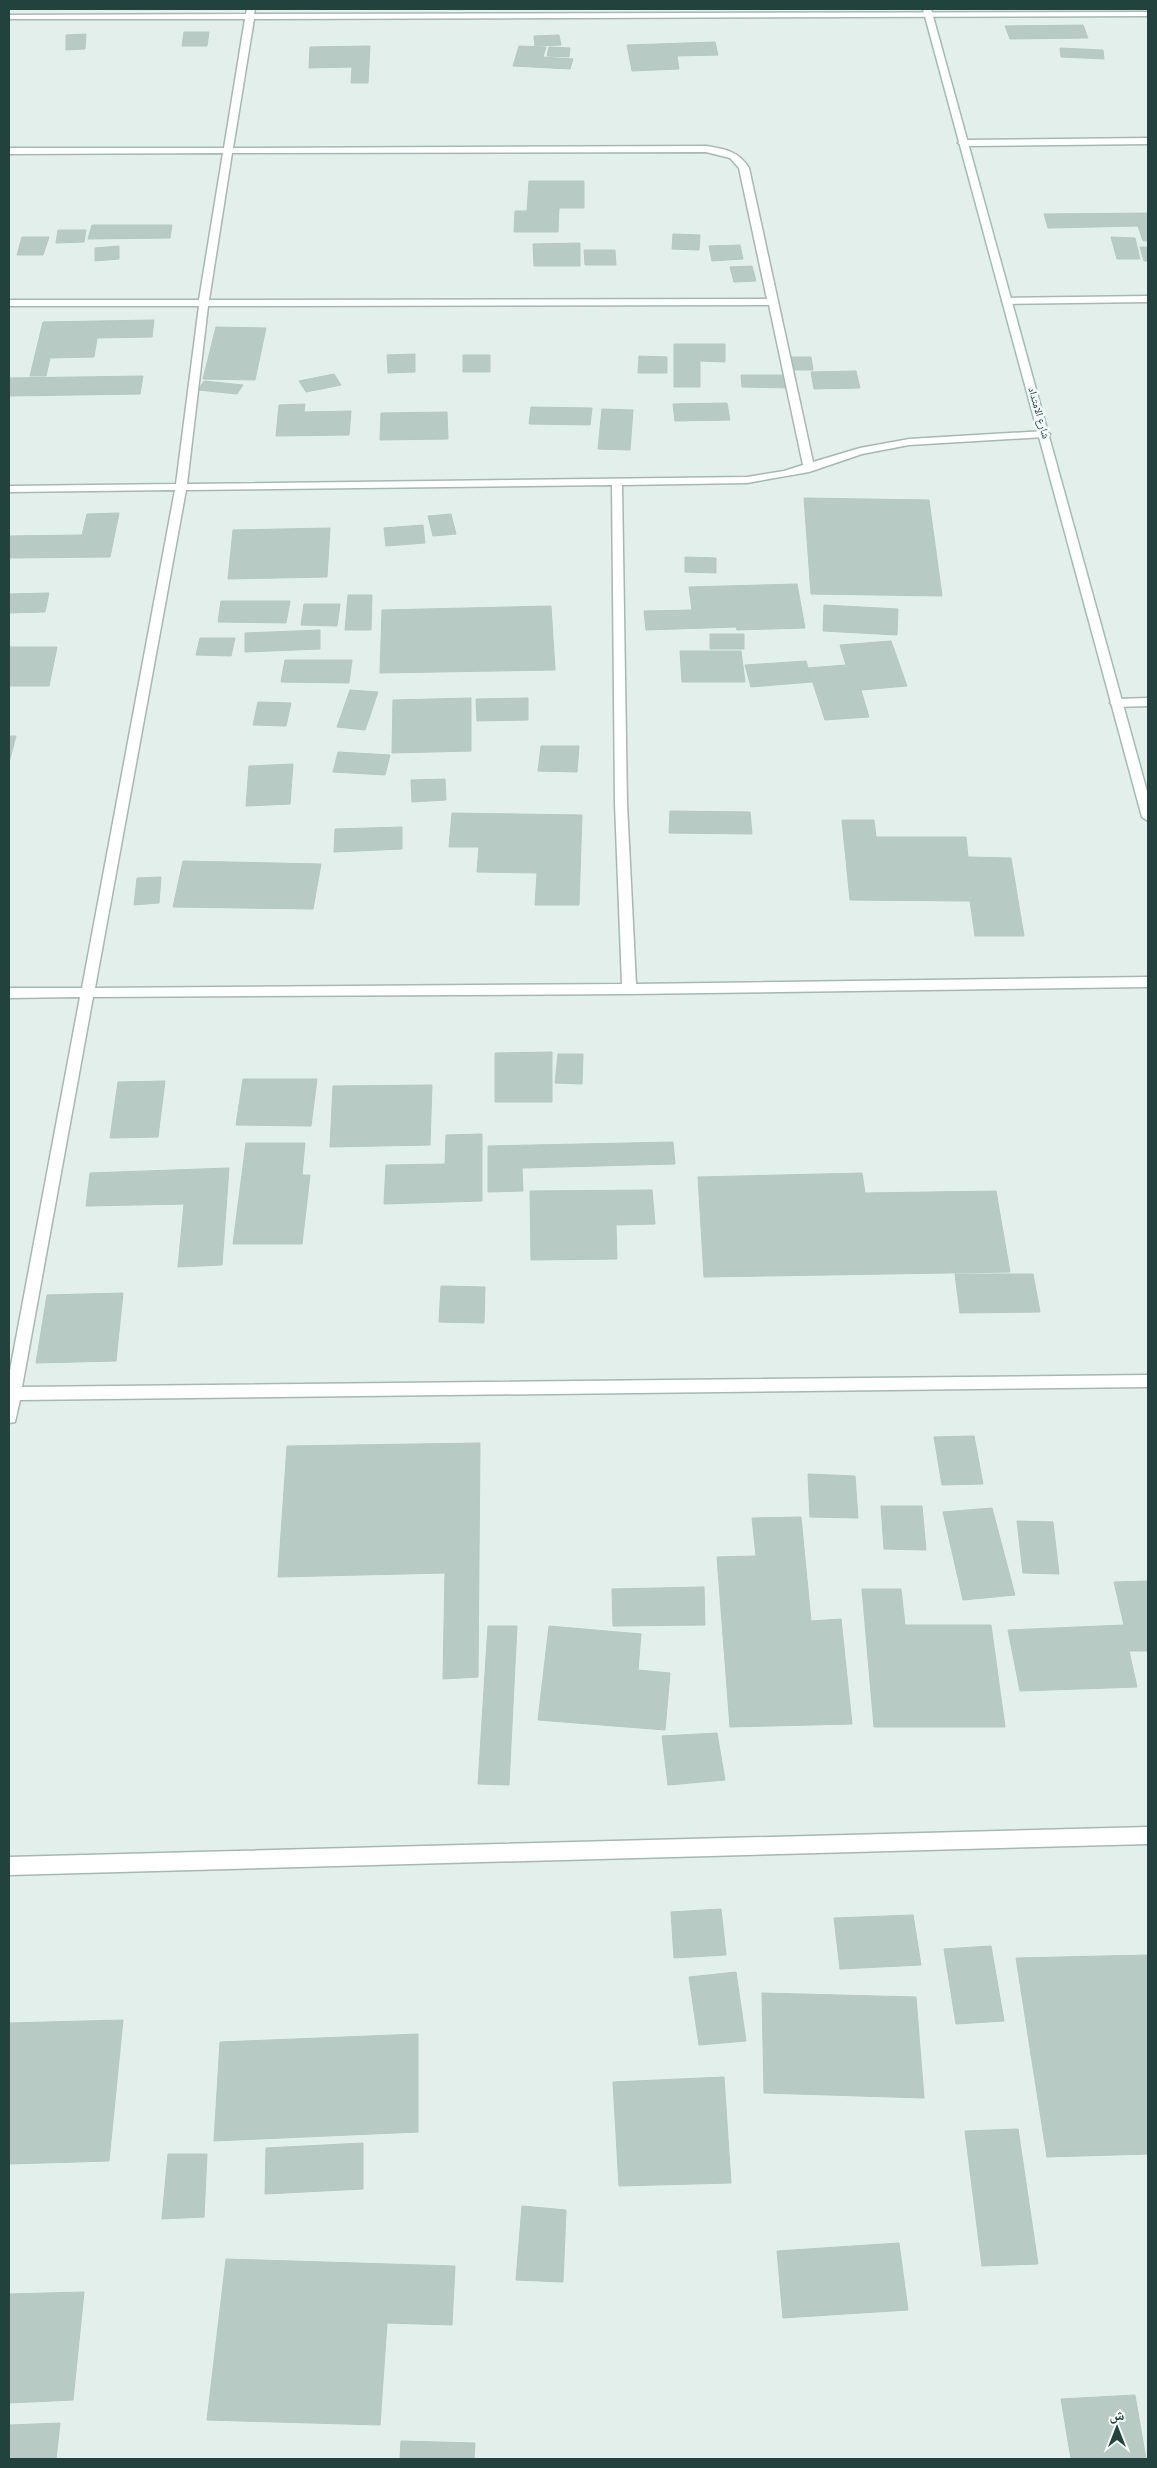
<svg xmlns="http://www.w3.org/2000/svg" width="1157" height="2468" viewBox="0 0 1157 2468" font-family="Figtree,'Noto Naskh Arabic',sans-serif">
<rect width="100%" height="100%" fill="#e3efeb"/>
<!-- building -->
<path fill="#b8cac4" stroke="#b5c9c3" d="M 1083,25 L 1088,38 L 1010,39 L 1005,26 Z
M 184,32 L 209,32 L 207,46 L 182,46 Z
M 86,34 L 85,49 L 66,50 L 66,35 Z
M 559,35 L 561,45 L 535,46 L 534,36 Z
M 715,42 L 718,55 L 677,56 L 679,69 L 632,71 L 627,45 Z
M 370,46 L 368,83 L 351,83 L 352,67 L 309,68 L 310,47 Z
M 519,46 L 546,47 L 543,57 L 573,59 L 570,69 L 513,66 Z
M 549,47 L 570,48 L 569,57 L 547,56 Z
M 1060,48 L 1103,50 L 1104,59 L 1061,57 Z
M 529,181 L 584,181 L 584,208 L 559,208 L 558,232 L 514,232 L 515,211 L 527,211 Z
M 1148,213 L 1148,241 L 1143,241 L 1138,226 L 1048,228 L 1044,214 Z
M 92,225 L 172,225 L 170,238 L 88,239 Z
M 58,230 L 86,230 L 84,242 L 56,243 Z
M 673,234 L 700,235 L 699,250 L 672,249 Z
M 22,237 L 49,237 L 43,255 L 17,255 Z
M 1111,237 L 1135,238 L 1140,259 L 1117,259 Z
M 580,243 L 580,266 L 534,266 L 533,244 Z
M 740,245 L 743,259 L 712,261 L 709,246 Z
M 119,246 L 119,259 L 95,261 L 95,248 Z
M 1140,247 L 1148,247 L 1148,261 L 1144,261 Z
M 584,250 L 615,250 L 616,265 L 585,265 Z
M 752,266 L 756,281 L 734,282 L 730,267 Z
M 154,320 L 152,337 L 97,338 L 94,357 L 50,358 L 46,376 L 30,376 L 43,322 Z
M 216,327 L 266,328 L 255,380 L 203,379 Z
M 674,344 L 725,344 L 725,362 L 700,361 L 700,387 L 674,387 Z
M 415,354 L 415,372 L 388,373 L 387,355 Z
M 463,355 L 490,355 L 490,372 L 463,372 Z
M 639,356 L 667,357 L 667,373 L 638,373 Z
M 783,357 L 811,357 L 813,370 L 785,370 Z
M 856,371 L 860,388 L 814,389 L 811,372 Z
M 334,374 L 341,385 L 306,392 L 299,381 Z
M 741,375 L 790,375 L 790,388 L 742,387 Z
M 143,376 L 140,394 L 9,396 L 9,378 Z
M 204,381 L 243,385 L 237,394 L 198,390 Z
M 727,403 L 730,420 L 675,421 L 673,404 Z
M 305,404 L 304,412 L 351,411 L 349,435 L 276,436 L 279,405 Z
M 531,407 L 592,408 L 590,425 L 529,424 Z
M 602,409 L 633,410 L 630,450 L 598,449 Z
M 447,412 L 448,439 L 380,440 L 381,413 Z
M 804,498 L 929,500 L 942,596 L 811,594 Z
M 119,513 L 110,557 L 9,558 L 9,536 L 82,535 L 87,514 Z
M 451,514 L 456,534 L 433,536 L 428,516 Z
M 423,525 L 425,543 L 386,546 L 384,528 Z
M 330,528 L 327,577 L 228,579 L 233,530 Z
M 685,557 L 716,558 L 716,573 L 685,572 Z
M 797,584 L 805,628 L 737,630 L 736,627 L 646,630 L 644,611 L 692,610 L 689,587 Z
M 49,593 L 45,612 L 9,613 L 9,594 Z
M 348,595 L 372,595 L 371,630 L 345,630 Z
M 221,601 L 290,601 L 286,623 L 218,622 Z
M 304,604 L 340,604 L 337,626 L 301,625 Z
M 824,605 L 898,609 L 897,635 L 823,631 Z
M 551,606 L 555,670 L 380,673 L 382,610 Z
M 320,630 L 320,649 L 245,652 L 245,633 Z
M 710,634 L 744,634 L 744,649 L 710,649 Z
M 200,638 L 235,638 L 231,656 L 196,655 Z
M 891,641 L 907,686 L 861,690 L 869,717 L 825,720 L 808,668 L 846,665 L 840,645 Z
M 9,647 L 57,647 L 49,686 L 9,686 Z
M 680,651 L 741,651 L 745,682 L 682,682 Z
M 285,660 L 352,660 L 349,683 L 281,682 Z
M 806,661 L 812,682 L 751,687 L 745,665 Z
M 350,690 L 378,692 L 365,730 L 337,727 Z
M 471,698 L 471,751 L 392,753 L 393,700 Z
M 528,698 L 528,720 L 477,721 L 476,699 Z
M 258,702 L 291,703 L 286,726 L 253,725 Z
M 9,736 L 16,736 L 9,763 Z
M 541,746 L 579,746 L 577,772 L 538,771 Z
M 338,752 L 390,755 L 385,775 L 333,772 Z
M 293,764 L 290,804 L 246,806 L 249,766 Z
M 445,779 L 446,800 L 412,802 L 411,780 Z
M 670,811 L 750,812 L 752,834 L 669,833 Z
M 452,813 L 582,815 L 579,905 L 535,905 L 537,873 L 477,872 L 479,847 L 449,847 Z
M 842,820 L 874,820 L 876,837 L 966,837 L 968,857 L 1011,858 L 1024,936 L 975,936 L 970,901 L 850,900 Z
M 402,827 L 402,849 L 334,852 L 335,829 Z
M 183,861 L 321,864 L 313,909 L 173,907 Z
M 161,877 L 159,903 L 134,905 L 137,878 Z
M 552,1052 L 552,1102 L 495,1102 L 495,1053 Z
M 558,1054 L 583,1054 L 582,1084 L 555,1083 Z
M 243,1079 L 317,1079 L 311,1126 L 236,1125 Z
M 165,1081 L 158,1137 L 110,1138 L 118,1082 Z
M 432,1085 L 430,1145 L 330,1147 L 333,1086 Z
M 482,1134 L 482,1201 L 384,1204 L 386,1165 L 445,1164 L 446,1135 Z
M 673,1142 L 675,1164 L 522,1168 L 523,1191 L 488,1192 L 488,1146 Z
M 246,1143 L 305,1143 L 302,1175 L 310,1175 L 302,1244 L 233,1244 Z
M 229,1168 L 222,1265 L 178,1267 L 184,1204 L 86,1206 L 90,1173 Z
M 862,1173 L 865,1193 L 996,1191 L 1010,1272 L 704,1277 L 698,1177 Z
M 652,1190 L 655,1224 L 616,1225 L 617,1259 L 531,1260 L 530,1191 Z
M 955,1274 L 1033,1274 L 1040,1312 L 960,1313 Z
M 441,1286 L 485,1287 L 484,1323 L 439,1322 Z
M 123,1293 L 116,1361 L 36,1363 L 47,1295 Z
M 974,1436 L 983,1484 L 942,1485 L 934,1437 Z
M 480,1443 L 478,1677 L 443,1679 L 445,1573 L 278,1577 L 287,1446 Z
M 808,1474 L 855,1476 L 858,1518 L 810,1517 Z
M 881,1506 L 922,1506 L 926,1550 L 884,1549 Z
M 992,1508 L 1015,1595 L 963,1600 L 943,1512 Z
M 801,1517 L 811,1621 L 841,1619 L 852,1724 L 730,1727 L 717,1557 L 756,1556 L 752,1518 Z
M 1017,1521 L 1053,1522 L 1059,1574 L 1023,1573 Z
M 1148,1581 L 1148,1651 L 1129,1651 L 1137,1687 L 1020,1691 L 1008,1630 L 1124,1625 L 1114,1582 Z
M 704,1587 L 705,1625 L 613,1626 L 612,1589 Z
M 862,1589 L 901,1589 L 905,1625 L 991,1625 L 1005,1727 L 874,1727 Z
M 488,1626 L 517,1626 L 509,1785 L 478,1784 Z
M 549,1626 L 641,1634 L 638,1670 L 670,1673 L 665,1730 L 538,1720 Z
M 717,1733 L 725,1780 L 668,1785 L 662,1736 Z
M 721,1909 L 726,1955 L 674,1958 L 671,1912 Z
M 913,1915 L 921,1965 L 840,1969 L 834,1918 Z
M 991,1946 L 1004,2021 L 956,2024 L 944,1949 Z
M 1148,1955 L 1148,2154 L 1047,2157 L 1016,1958 Z
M 736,1972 L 746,2041 L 699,2045 L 689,1977 Z
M 762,1993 L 916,1997 L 924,2098 L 764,2093 Z
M 123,2020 L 109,2161 L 9,2164 L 9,2023 Z
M 418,2034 L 418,2132 L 214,2141 L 220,2042 Z
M 724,2077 L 731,2183 L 619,2186 L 613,2082 Z
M 1018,2129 L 1038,2264 L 982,2266 L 965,2131 Z
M 363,2143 L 363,2189 L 265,2194 L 266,2148 Z
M 168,2154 L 207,2154 L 204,2217 L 162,2219 Z
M 522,2206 L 566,2210 L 563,2282 L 516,2280 Z
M 899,2243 L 908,2310 L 783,2318 L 777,2251 Z
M 226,2259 L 455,2266 L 452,2325 L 387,2323 L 380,2425 L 207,2420 Z
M 84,2292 L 73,2400 L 9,2403 L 9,2294 Z
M 1135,2395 L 1146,2459 L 1071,2459 L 1061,2399 Z
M 60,2423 L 56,2459 L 9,2459 L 10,2425 Z
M 401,2441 L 475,2443 L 474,2459 L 400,2459 Z"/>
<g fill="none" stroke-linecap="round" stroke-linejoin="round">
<!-- street casing -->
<g stroke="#a5b8b3" stroke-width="3">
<path id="street" d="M 247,9 L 255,9 L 254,14 L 1148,12 L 1148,16 L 254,19 L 233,148 L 706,146 C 724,149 739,151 749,168 L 813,462 L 860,448 L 909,439 L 1045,431 L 1050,434 L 1045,437 L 909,445 L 862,454 L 809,472 L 747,483 L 622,485 L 627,804 L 636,984 L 1148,977 L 1148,987 L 629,994 L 93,997 L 22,1387 L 1148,1375 L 1148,1387 L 20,1400 L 15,1422 L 9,1423 L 9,1376 L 80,997 L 9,998 L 9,988 L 82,988 L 175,490 L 9,492 L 9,486 L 176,484 L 199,306 L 9,306 L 9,300 L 199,300 L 223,153 L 9,154 L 9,148 L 224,148 L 245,19 L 9,19 L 9,15 L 246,14 ZM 706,152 L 730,158 L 739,168 L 767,299 L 209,300 L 232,153 ZM 769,305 L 803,465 L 784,471 L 747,477 L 187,484 L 208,306 ZM 612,485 L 615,804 L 622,984 L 95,988 L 186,490 Z
M 1148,138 L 1148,144 L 963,146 L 958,143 L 963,140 Z
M 1148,296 L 1148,302 L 1007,304 L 1002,301 L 1007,298 Z
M 1148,698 L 1148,706 L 1116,707 L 1110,703 L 1116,699 Z
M 1148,1827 L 1148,1844 L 9,1875 L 9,1857 Z"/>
</g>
<!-- secondary casing -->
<g stroke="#a0bcb5" stroke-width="3">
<path id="secondary" d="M 923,9 L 931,9 L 1148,795 L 1148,821 L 1142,817 Z"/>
</g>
<!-- street -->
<use href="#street" fill="#fff" fill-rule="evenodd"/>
<!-- secondary -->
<use href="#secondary" fill="#fff" fill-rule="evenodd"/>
</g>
<g text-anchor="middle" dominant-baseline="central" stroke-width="5" stroke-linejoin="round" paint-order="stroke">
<!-- far-street labels -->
<g font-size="11" fill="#21423d" stroke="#f4faf8">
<text transform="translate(1039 413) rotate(74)">شارع الامتداد</text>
</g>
</g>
<!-- border -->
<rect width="1157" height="2468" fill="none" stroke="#21423d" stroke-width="20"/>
<!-- north arrow -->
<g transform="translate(1117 2428)" stroke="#f4faf8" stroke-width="4" paint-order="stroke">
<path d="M0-4L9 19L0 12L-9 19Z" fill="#21423d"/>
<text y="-8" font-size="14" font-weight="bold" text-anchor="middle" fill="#21423d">ش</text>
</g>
</svg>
